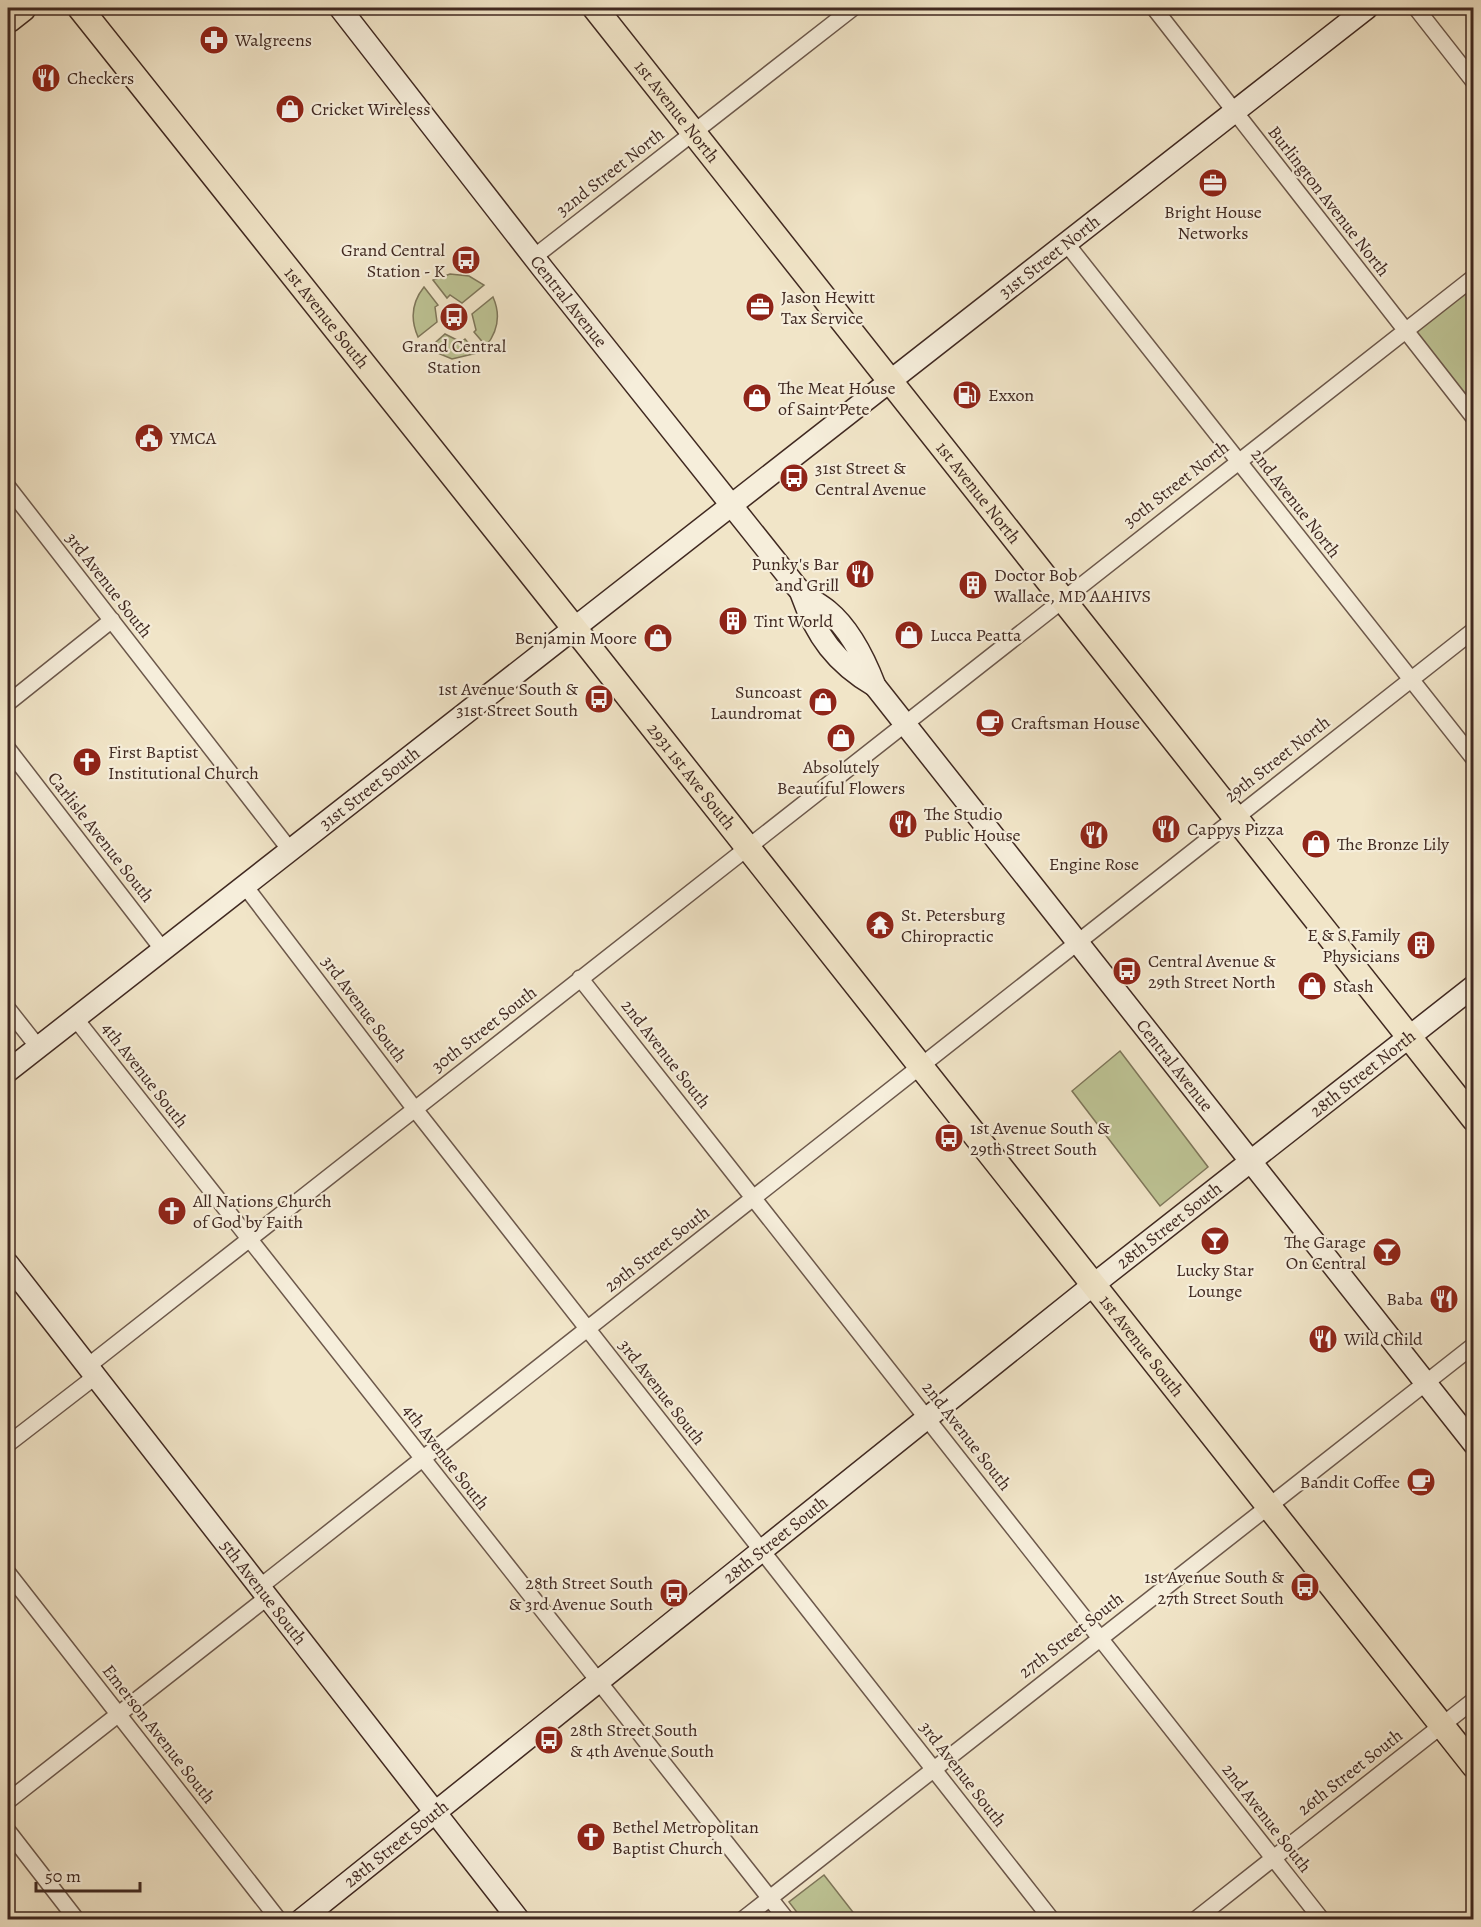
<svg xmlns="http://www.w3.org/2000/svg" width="1481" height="1927" viewBox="0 0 1481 1927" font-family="Alegreya,serif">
<rect width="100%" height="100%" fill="#f1e5c8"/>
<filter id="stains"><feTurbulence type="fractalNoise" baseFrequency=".00333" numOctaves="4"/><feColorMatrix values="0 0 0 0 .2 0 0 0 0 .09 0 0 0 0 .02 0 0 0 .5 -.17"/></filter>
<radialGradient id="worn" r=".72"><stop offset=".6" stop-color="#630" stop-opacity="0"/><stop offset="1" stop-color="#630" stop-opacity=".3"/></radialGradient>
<!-- green -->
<path fill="#bdc394" stroke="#7e765a" stroke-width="1.5" d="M 450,274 L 469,276 L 484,285 L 462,303 L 450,295 L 447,298 L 433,280 Z
M 1473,282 L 1473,407 L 1416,334 L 1419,324 Z
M 424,287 L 438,305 L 435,307 L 437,322 L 418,337 C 410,319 412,302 424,287 Z
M 493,297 C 501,315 498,331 486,346 L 474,332 L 476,330 L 472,314 Z
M 445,334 L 461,342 L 465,339 L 477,353 L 452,359 L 428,349 Z
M 1120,1051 L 1208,1167 L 1160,1206 L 1072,1091 Z
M 824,1875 L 856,1916 L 851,1919 L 802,1919 L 789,1902 Z"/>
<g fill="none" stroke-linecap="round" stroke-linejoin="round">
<!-- street casing -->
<g stroke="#6c584b" stroke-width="18">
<path id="street" d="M 1154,8 L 1474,418
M 1416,8 L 1474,82
M 1066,243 L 1474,759
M 534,257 L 853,8
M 8,487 L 290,850
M 8,703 L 112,620
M 8,749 L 163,950
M 245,886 L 414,1108 L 1052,1920
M 580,978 L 1322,1920
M 8,1009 L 38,1047
M 75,1018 L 787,1920
M 88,1366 L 1474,277
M 8,1444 L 96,1376
M 8,1573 L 279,1920
M 261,1586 L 1474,630
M 8,1801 L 269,1596
M 8,1831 L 77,1920
M 742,1920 L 1474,1345
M 1195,1920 L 1474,1700"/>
</g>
<!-- secondary casing -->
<g stroke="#402921" stroke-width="24">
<g id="secondary">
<path id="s1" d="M 340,8 L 543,269 L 795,585 C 804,597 817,602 828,611 C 850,629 865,660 875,686 L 1474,1444"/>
<path d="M 801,593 C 816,636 836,663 875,686"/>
<path id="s2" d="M 8,1071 L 1367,8"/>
<path id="s3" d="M 8,1264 L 519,1920"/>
<path id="s4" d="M 301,1920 L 1093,1285 L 1474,986"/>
</g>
</g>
<!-- primary casing -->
<g stroke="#402921" stroke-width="27">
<g id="primary">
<path id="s5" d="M 80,8 L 590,648 L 1474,1766"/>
<path id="s6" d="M 595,8 L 1474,1119"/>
</g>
</g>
<!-- highway casing -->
<g stroke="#402921" stroke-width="30">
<path id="highway" d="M 8,19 L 22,8"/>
</g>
<!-- street -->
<use href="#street" stroke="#f6eedb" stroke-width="15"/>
<!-- secondary -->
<use href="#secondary" stroke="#f6eedb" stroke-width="21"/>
<!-- primary -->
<use href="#primary" stroke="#f1e5c8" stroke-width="24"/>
<!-- highway -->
<use href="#highway" stroke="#f1e5c8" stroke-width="27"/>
</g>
<!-- icons -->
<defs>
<g id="pharmacy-disc" transform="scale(1.5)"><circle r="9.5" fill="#8f2418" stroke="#f6eedb"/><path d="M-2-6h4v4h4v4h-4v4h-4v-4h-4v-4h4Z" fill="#fff"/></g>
<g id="restaurant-disc" transform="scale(1.5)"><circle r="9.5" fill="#8f2418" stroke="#f6eedb"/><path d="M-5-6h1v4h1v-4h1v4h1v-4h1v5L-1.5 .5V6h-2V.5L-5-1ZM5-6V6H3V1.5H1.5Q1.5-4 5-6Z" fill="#fff"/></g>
<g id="shop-disc" transform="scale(1.5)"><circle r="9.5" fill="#8f2418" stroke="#f6eedb"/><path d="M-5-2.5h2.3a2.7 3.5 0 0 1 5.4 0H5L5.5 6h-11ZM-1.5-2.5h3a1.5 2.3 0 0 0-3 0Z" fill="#fff"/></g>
<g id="office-disc" transform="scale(1.5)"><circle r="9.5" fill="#8f2418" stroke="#f6eedb"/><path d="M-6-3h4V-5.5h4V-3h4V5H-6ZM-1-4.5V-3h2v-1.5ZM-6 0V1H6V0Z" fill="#fff"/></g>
<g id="bus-disc" transform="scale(1.5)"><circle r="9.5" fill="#8f2418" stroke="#f6eedb"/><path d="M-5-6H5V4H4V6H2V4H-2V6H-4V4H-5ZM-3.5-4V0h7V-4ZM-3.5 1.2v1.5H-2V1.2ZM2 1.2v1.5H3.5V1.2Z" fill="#fff"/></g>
<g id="fuel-disc" transform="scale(1.5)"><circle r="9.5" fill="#8f2418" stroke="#f6eedb"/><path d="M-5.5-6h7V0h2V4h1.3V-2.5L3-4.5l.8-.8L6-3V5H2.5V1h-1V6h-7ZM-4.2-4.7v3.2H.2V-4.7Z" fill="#fff"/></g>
<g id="civic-disc" transform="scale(1.5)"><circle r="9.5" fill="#8f2418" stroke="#f6eedb"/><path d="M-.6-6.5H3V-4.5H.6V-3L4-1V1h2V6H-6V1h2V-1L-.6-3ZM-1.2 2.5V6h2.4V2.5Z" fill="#fff"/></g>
<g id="building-disc" transform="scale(1.5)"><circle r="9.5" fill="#8f2418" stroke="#f6eedb"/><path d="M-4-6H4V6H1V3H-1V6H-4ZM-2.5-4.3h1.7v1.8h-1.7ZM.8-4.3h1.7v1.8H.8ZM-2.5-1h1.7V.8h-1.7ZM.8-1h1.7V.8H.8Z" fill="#fff"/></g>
<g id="cafe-disc" transform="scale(1.5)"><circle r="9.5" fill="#8f2418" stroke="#f6eedb"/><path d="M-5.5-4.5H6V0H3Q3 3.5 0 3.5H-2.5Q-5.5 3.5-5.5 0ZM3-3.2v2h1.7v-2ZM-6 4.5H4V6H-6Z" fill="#fff"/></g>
<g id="church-disc" transform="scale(1.5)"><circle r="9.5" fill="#8f2418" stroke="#f6eedb"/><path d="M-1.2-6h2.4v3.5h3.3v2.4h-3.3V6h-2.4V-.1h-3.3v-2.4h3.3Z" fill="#fff"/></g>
<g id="temple-disc" transform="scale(1.5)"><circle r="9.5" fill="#8f2418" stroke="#f6eedb"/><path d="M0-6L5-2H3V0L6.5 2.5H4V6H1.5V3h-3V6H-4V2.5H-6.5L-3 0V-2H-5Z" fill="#fff"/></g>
<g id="bar-disc" transform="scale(1.5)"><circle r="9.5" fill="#8f2418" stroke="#f6eedb"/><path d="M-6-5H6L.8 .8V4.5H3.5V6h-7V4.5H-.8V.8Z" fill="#fff"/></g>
</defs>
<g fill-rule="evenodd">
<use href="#pharmacy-disc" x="214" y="40"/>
<use href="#restaurant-disc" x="46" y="78"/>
<use href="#shop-disc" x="290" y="109"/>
<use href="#office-disc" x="1213" y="183"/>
<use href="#bus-disc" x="466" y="260"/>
<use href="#office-disc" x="760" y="307"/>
<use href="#bus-disc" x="454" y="317"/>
<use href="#fuel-disc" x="967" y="395"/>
<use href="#shop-disc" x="757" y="398"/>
<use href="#civic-disc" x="149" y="438"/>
<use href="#bus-disc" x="794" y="478"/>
<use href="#restaurant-disc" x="860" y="574"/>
<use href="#building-disc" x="973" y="585"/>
<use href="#building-disc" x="733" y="621"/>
<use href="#shop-disc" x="909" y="635"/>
<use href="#shop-disc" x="658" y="638"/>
<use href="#bus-disc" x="599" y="699"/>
<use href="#shop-disc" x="823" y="702"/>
<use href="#cafe-disc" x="990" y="723"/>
<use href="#shop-disc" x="841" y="738"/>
<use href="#church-disc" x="87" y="762"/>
<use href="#restaurant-disc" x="903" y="824"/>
<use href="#restaurant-disc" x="1166" y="829"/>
<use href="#restaurant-disc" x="1094" y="835"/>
<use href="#shop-disc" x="1316" y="844"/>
<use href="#temple-disc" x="880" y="925"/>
<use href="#building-disc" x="1421" y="945"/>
<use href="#bus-disc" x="1127" y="971"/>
<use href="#shop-disc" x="1312" y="986"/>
<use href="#bus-disc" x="949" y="1138"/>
<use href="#church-disc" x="172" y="1211"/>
<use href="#bar-disc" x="1215" y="1241"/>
<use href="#bar-disc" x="1387" y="1252"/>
<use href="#restaurant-disc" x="1444" y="1299"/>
<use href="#restaurant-disc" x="1323" y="1339"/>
<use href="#cafe-disc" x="1421" y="1482"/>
<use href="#bus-disc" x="1305" y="1587"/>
<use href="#bus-disc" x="674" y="1593"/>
<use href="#bus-disc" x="549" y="1740"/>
<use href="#church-disc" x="591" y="1837"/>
</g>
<g text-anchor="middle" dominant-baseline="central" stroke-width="4.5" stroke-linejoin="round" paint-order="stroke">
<!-- poi labels -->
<g font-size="18" fill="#402921" stroke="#f6eedb" text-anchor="start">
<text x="235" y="40">Walgreens</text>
<text x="67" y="78">Checkers</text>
<text x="311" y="109">Cricket Wireless</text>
<text x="1213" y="212" text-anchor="middle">Bright House<tspan x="1213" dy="21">Networks</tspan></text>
<text x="445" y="250" text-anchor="end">Grand Central<tspan x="445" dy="21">Station - K</tspan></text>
<text x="781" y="297">Jason Hewitt<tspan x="781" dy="21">Tax Service</tspan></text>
<text x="454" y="346" text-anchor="middle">Grand Central<tspan x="454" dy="21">Station</tspan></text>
<text x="778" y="388">The Meat House<tspan x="778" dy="21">of Saint Pete</tspan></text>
<text x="988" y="395">Exxon</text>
<text x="170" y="438">YMCA</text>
<text x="815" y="468">31st Street &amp;<tspan x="815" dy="21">Central Avenue</tspan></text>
<text x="839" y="564" text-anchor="end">Punky's Bar<tspan x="839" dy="21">and Grill</tspan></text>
<text x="994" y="575">Doctor Bob<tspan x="994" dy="21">Wallace, MD AAHIVS</tspan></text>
<text x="754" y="621">Tint World</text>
<text x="930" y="635">Lucca Peatta</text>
<text x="637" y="638" text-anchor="end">Benjamin Moore</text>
<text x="578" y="689" text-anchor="end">1st Avenue South &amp;<tspan x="578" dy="21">31st Street South</tspan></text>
<text x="802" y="692" text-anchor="end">Suncoast<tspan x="802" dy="21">Laundromat</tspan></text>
<text x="1011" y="723">Craftsman House</text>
<text x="108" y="752">First Baptist<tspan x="108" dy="21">Institutional Church</tspan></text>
<text x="841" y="767" text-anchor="middle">Absolutely<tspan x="841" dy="21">Beautiful Flowers</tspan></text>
<text x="924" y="814">The Studio<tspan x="924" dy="21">Public House</tspan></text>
<text x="1187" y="829">Cappys Pizza</text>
<text x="1337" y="844">The Bronze Lily</text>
<text x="1094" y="864" text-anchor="middle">Engine Rose</text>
<text x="901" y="915">St. Petersburg<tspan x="901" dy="21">Chiropractic</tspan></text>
<text x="1400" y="935" text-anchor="end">E &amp; S Family<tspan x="1400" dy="21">Physicians</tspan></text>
<text x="1148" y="961">Central Avenue &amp;<tspan x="1148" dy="21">29th Street North</tspan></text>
<text x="1333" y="986">Stash</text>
<text x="970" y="1128">1st Avenue South &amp;<tspan x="970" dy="21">29th Street South</tspan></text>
<text x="193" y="1201">All Nations Church<tspan x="193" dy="21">of God by Faith</tspan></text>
<text x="1366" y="1242" text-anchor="end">The Garage<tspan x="1366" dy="21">On Central</tspan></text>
<text x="1215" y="1270" text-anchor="middle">Lucky Star<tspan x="1215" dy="21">Lounge</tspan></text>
<text x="1423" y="1299" text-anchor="end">Baba</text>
<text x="1344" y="1339">Wild Child</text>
<text x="1400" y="1482" text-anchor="end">Bandit Coffee</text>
<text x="1284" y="1577" text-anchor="end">1st Avenue South &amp;<tspan x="1284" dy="21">27th Street South</tspan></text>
<text x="653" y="1583" text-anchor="end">28th Street South<tspan x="653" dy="21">&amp; 3rd Avenue South</tspan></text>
<text x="570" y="1730">28th Street South<tspan x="570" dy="21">&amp; 4th Avenue South</tspan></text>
<text x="612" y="1827">Bethel Metropolitan<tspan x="612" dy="21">Baptist Church</tspan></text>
</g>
<!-- street labels -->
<g font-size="18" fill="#402921" stroke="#f6eedb">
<text stroke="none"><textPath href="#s6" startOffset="132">1st Avenue North</textPath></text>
<text transform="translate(610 172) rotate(-38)">32nd Street North</text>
<text transform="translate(1329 201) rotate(52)">Burlington Avenue North</text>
<text stroke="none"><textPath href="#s2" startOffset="1322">31st Street North</textPath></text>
<text stroke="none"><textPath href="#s1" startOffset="372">Central Avenue</textPath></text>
<text stroke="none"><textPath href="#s5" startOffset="396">1st Avenue South</textPath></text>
<text transform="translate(1176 484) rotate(-38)">30th Street North</text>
<text stroke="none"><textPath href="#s6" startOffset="618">1st Avenue North</textPath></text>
<text transform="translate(1296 503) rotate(52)">2nd Avenue North</text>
<text transform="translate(109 585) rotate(52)">3rd Avenue South</text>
<text transform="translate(1277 759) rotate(-38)">29th Street North</text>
<text stroke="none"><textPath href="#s5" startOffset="982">2931 1st Ave South</textPath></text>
<text stroke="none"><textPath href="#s2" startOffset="459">31st Street South</textPath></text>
<text transform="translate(101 837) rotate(52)">Carlisle Avenue South</text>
<text transform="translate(364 1009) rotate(53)">3rd Avenue South</text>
<text transform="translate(484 1029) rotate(-38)">30th Street South</text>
<text transform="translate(666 1054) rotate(52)">2nd Avenue South</text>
<text stroke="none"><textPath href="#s1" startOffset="1350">Central Avenue</textPath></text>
<text stroke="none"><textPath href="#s4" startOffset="1358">28th Street North</textPath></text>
<text transform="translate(145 1075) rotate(52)">4th Avenue South</text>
<text stroke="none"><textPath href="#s4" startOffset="1112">28th Street South</textPath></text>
<text transform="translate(657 1249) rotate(-38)">29th Street South</text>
<text stroke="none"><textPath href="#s5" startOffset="1708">1st Avenue South</textPath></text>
<text transform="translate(662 1392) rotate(52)">3rd Avenue South</text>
<text transform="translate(967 1436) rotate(52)">2nd Avenue South</text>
<text transform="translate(446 1457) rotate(52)">4th Avenue South</text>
<text stroke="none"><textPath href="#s4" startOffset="608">28th Street South</textPath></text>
<text stroke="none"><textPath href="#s3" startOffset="416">5th Avenue South</textPath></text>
<text transform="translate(1071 1635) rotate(-38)">27th Street South</text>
<text transform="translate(159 1734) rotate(52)">Emerson Avenue South</text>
<text transform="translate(1350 1772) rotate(-38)">26th Street South</text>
<text transform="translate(963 1774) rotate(52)">3rd Avenue South</text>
<text transform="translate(1267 1818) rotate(52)">2nd Avenue South</text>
<text stroke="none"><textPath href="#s4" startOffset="122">28th Street South</textPath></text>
</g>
</g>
<!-- margin -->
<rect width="1481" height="1927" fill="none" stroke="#f1e5c8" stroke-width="30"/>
<rect x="9" y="9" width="1463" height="1909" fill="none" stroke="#402921" stroke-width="3"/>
<rect x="15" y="15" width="1451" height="1897" fill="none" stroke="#402921" stroke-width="1.5"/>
<!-- scale -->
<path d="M36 1882v9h104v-9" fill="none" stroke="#402921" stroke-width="3"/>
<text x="45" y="1882" font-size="18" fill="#402921" stroke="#f6eedb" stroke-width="4.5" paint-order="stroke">50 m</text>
<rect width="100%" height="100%" filter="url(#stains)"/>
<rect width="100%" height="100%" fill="url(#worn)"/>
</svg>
